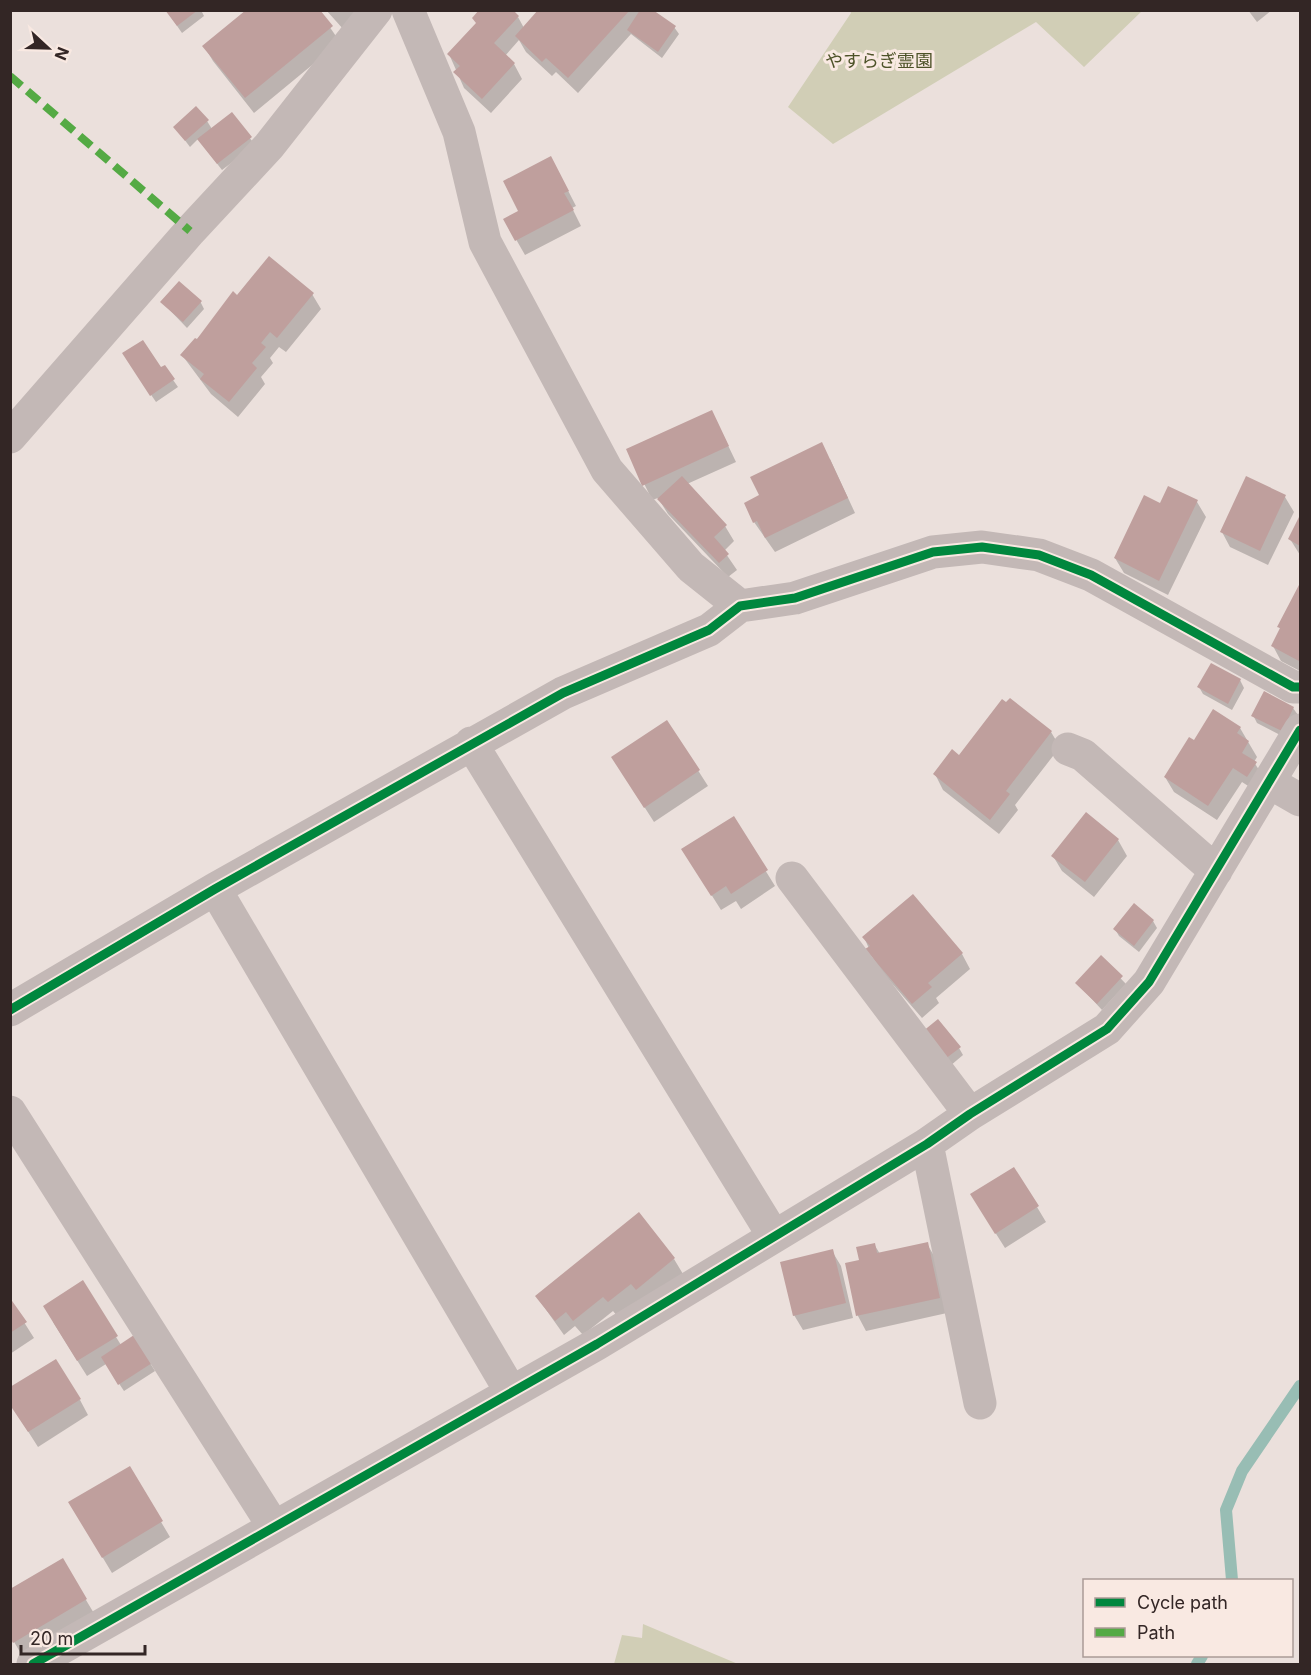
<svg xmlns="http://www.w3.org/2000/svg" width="1311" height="1675" viewBox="0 0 1311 1675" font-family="Inter,'Noto Sans JP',sans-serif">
<rect width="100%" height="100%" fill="#ebe0dc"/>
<!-- green -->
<path fill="#d1ceb6" d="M 850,11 L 1142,11 L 1084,67 L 1036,22 L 833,144 L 788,107 L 851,13 Z
M 643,1624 L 738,1664 L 614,1664 L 622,1635 L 642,1638 Z"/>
<!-- shadow -->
<path fill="#0003" d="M 166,10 L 201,10 L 204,16 L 182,33 Z
M 318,10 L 340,42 L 254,113 L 213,61 L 204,46 Z
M 326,10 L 364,10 L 344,30 Z
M 540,10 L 652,10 L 674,27 L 679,34 L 662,58 L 631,34 L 578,93 L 556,72 L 552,76 L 526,52 L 519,40 L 505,56 L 514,64 L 522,79 L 491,113 L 464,88 L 449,54 L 518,17 L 524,28 Z
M 1248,10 L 1272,10 L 1257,22 Z
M 232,114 L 255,145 L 222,170 L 198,139 L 190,147 L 175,127 L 207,121 L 212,129 Z
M 559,173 L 576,206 L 572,208 L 581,226 L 525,255 L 505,220 L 520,212 Z
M 312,294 L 321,309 L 286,352 L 279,347 L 270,358 L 273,363 L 261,377 L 265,384 L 238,417 L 211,394 L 182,355 L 237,297 Z
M 200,301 L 204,309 L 187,328 L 162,302 Z
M 128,361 L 160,369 L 164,367 L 178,387 L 156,402 Z
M 712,412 L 736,462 L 687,484 L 725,526 L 734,541 L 724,551 L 737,570 L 728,577 L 668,514 L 658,498 L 652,500 L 628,450 Z
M 830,459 L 855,513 L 775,552 L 754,522 Z
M 1247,478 L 1285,497 L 1294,512 L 1268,565 L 1230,547 L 1222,532 Z
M 1169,488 L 1197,502 L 1206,517 L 1168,595 L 1124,573 L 1115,558 L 1160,505 Z
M 1300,518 L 1300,555 L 1290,539 Z
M 1300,586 L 1300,671 L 1281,661 L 1273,646 L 1281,630 L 1279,627 Z
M 1240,680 L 1244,688 L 1232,710 L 1203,694 L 1199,687 Z
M 1293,708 L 1298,715 L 1286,738 L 1257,723 L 1253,715 Z
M 667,722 L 708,786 L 654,822 L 622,772 Z
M 1240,728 L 1257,757 L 1254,762 L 1264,778 L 1256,791 L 1242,782 L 1217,820 L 1174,792 L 1165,777 L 1194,742 Z
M 1051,732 L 1060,747 L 1015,805 L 1018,810 L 999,834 L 943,790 L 935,774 L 959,757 Z
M 1086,814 L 1118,840 L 1127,856 L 1094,897 L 1062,871 L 1053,856 Z
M 733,818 L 775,886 L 741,909 L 736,901 L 721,910 L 692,864 Z
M 1153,921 L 1157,928 L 1139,952 L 1119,936 L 1115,929 Z
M 864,937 L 962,954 L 970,969 L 936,998 L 939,1003 L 922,1018 L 876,965 Z
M 1101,958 L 1126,984 L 1102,1010 L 1077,983 Z
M 928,1039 L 959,1048 L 963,1055 L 950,1066 Z
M 1037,1207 L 1046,1222 L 1005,1248 L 981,1210 Z
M 874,1244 L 880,1254 L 927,1244 L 936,1259 L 947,1313 L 866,1331 L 858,1316 L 847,1264 L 861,1261 Z
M 832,1251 L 841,1266 L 853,1318 L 803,1330 L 794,1315 Z
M 674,1259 L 683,1274 L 618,1317 L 613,1311 L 583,1335 L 575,1326 L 564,1335 L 537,1297 Z
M 10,1300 L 34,1338 L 10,1354 Z
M 53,1322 L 116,1337 L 121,1345 L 134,1337 L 155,1371 L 124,1391 L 106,1364 L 87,1376 Z
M 80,1400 L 88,1415 L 38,1447 L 10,1403 Z
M 129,1468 L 170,1537 L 112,1573 L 70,1503 Z
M 62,1560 L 95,1615 L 23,1657 L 10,1635 Z"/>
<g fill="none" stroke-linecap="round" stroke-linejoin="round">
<!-- stream -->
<path stroke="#98bdb4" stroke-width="12" d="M 1232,1580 L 1226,1510 L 1242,1471 L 1300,1386
M 1197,1664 L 1202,1656"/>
</g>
<!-- building -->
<path fill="#bf9f9d" d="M 165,10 L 198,10 L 177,26 Z
M 246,10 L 320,10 L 333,26 L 245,98 L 202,46 Z
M 479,10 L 513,10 L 519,16 L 494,43 L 515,63 L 482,99 L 453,72 L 460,66 L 447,54 L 476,23 L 472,18 Z
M 538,10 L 630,10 L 568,78 L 546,58 L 542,62 L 515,36 Z
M 640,10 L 653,10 L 676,26 L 658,52 L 627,30 Z
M 196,106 L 209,120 L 185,141 L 173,127 Z
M 232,112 L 252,137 L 217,164 L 197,139 Z
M 551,156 L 569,191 L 564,193 L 574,210 L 515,241 L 503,219 L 518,211 L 503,181 Z
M 269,256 L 314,293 L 277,338 L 270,332 L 261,343 L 266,347 L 252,363 L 257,368 L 229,402 L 200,379 L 204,374 L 180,355 L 195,338 L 197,339 L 233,291 L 237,295 Z
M 179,281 L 202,301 L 183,322 L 160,302 Z
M 143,340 L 161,367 L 165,365 L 175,379 L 150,396 L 122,353 Z
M 712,410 L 729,446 L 642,486 L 626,449 Z
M 822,442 L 848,498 L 765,538 L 757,521 L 753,523 L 744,503 L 759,495 L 750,477 Z
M 682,476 L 727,525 L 714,537 L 729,554 L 719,563 L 657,499 Z
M 1246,476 L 1286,495 L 1260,551 L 1220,532 Z
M 1168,486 L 1198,500 L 1159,581 L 1114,558 L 1144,495 L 1160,503 Z
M 1300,515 L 1300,546 L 1288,539 Z
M 1300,583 L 1300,658 L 1299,661 L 1271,646 L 1280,628 L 1277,627 Z
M 1211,663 L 1241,679 L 1228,704 L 1197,687 Z
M 1264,691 L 1294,707 L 1282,731 L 1251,716 Z
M 1010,698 L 1052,731 L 1006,791 L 1010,794 L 990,820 L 933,774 L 952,749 L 959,755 L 1002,699 L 1006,702 Z
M 1213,709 L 1241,727 L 1237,733 L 1249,741 L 1242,753 L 1257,762 L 1247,777 L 1233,768 L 1208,806 L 1164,777 L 1189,737 L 1194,740 Z
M 667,720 L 700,770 L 644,808 L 611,757 Z
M 1086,812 L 1119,839 L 1085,882 L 1051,856 Z
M 734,816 L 768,870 L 731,894 L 726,886 L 711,896 L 681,849 Z
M 913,894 L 963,953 L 928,983 L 932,987 L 912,1004 L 865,949 L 870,946 L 862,937 Z
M 1134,903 L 1154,920 L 1134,946 L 1113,929 Z
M 1101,955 L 1123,976 L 1097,1004 L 1075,983 Z
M 938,1019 L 961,1047 L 945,1059 L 922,1032 Z
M 1014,1167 L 1039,1206 L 995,1234 L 970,1194 Z
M 639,1212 L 675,1258 L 636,1290 L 631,1284 L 608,1302 L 603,1297 L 573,1321 L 566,1312 L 555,1321 L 535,1296 Z
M 928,1242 L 940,1298 L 856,1316 L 845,1263 L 859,1260 L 856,1247 L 875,1243 L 877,1253 Z
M 833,1249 L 846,1303 L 793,1316 L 780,1262 Z
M 83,1280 L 118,1336 L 77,1361 L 43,1306 Z
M 10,1298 L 27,1322 L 10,1333 Z
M 134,1335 L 152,1363 L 118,1385 L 101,1357 Z
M 56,1359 L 81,1399 L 28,1432 L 10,1405 L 10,1387 Z
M 130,1466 L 163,1521 L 102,1558 L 68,1502 Z
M 63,1558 L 87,1599 L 13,1643 L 10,1638 L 10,1589 Z"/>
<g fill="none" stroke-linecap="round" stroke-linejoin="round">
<!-- minor -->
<path stroke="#c3b8b6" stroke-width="33" d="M 408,10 L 459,132 L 485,242 L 607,470 L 691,567 L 740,606
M 10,437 L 190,231 L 269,146 L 376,10
M 471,743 L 773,1235
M 1068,749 L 1083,755 L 1216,871
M 1269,782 L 1300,800
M 792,878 L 970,1114
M 215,889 L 511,1392
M 10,1010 L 215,889 L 563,693 L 709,630 L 740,606 L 795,598 L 933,552 L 982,547 L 1039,555 L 1091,575 L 1293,687 L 1300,687
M 10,1112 L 274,1527
M 927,1144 L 980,1403
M 33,1664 L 597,1344 L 927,1144 L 970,1114 L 1107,1029 L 1149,982 L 1300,730"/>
<!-- quiet -->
<path stroke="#54aa44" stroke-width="8" stroke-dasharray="15 8" stroke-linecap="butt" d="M 10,76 L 190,231"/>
<!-- cycleway casing -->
<g stroke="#f9e9e2" stroke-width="13">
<path id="cycleway" d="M 10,1010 L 215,889 L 563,693 L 709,630 L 740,606 L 795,598 L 933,552 L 982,547 L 1039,555 L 1091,575 L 1293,687 L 1300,687
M 33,1664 L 597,1344 L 927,1144 L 970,1114 L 1107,1029 L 1149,982 L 1300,730"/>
</g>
<!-- cycleway -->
<use href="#cycleway" stroke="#00873e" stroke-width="9"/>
</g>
<g text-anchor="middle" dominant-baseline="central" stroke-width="6" stroke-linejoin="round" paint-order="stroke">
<!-- park labels -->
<g font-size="18" fill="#4d5228" stroke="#f9e9e2">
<text x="879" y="60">やすらぎ霊園</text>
</g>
</g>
<!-- border -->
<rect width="1311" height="1675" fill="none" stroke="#332625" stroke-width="24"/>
<!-- legend -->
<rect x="1083" y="1579" width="210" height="78" fill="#f9e9e2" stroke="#aa9b96" stroke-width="1.5"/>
<rect x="1095" y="1598" width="30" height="9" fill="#00873e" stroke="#aa9b96" stroke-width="1.5"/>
<text x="1137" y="1609" font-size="18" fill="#332625">Cycle path</text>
<rect x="1095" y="1628" width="30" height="9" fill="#54aa44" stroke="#aa9b96" stroke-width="1.5"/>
<text x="1137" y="1639" font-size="18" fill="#332625">Path</text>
<!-- north arrow -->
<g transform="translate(48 48) rotate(112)" stroke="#f9e9e2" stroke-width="4.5" paint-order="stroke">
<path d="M0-4.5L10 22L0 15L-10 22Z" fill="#332625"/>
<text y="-9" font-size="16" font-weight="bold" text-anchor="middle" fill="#332625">N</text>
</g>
<!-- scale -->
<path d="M21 1645v9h124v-9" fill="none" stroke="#332625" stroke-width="3"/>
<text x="30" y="1645" font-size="18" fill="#332625" stroke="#f9e9e2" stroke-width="4.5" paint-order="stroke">20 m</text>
</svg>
